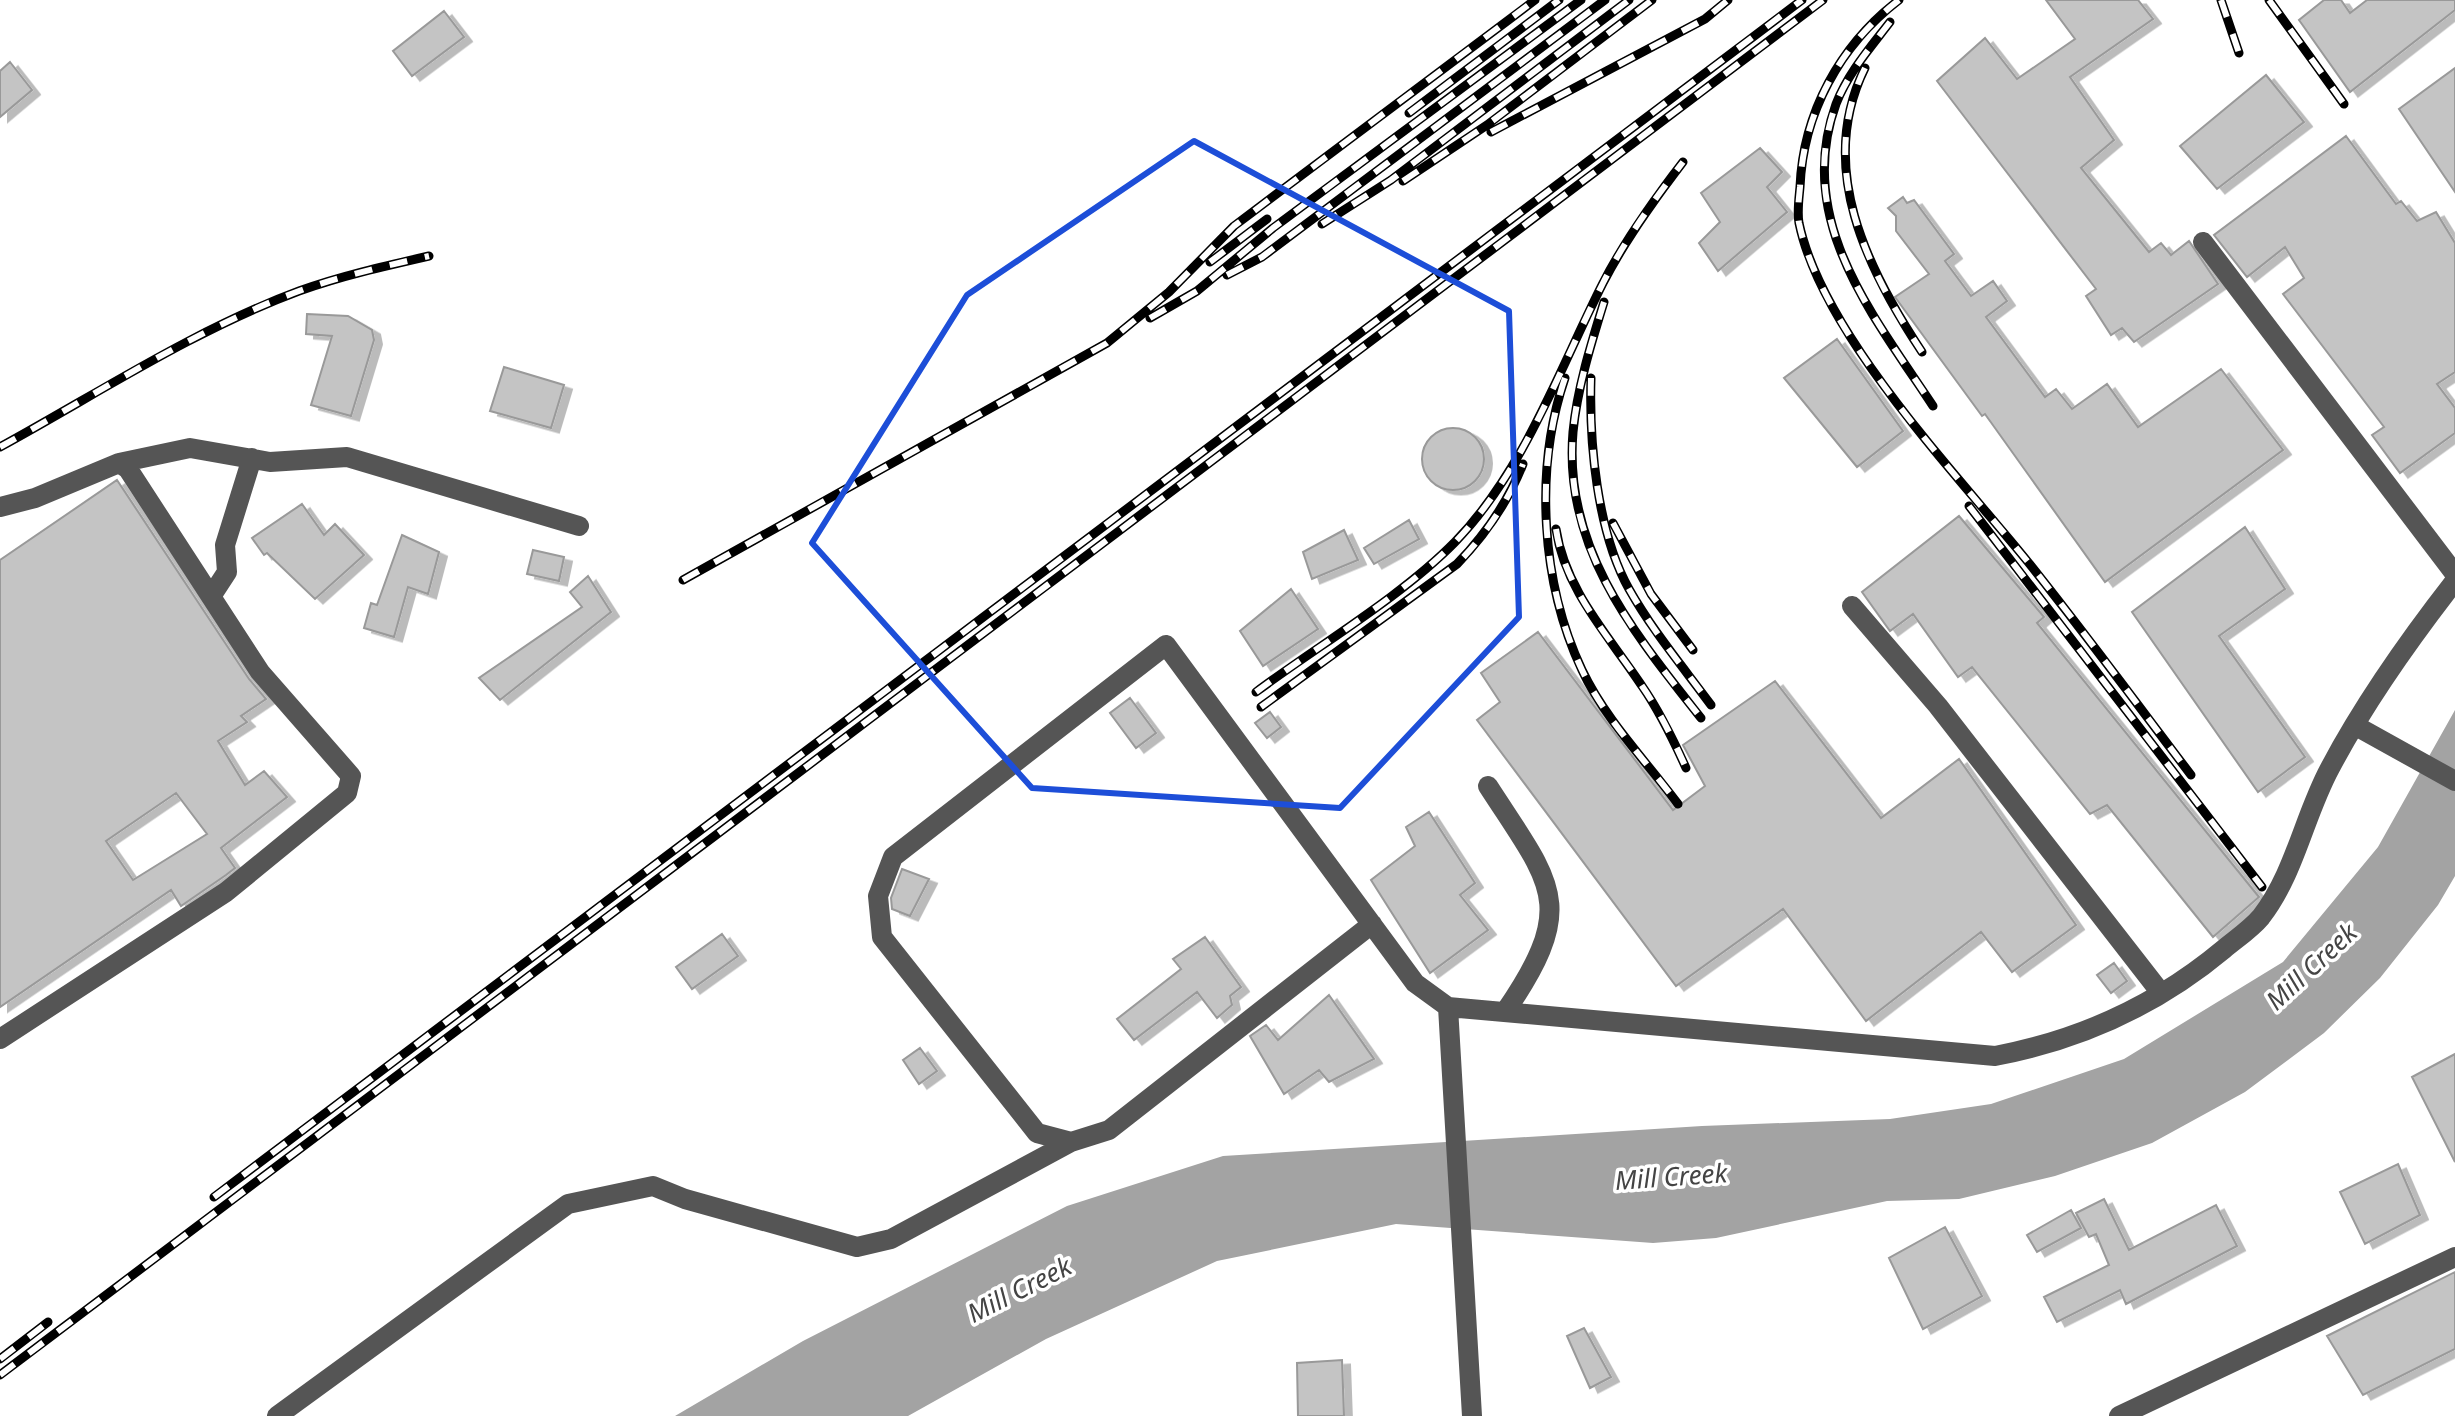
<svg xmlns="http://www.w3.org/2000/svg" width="2455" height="1416" viewBox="0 0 2455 1416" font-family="'Noto Sans',sans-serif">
<defs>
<filter id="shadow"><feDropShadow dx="8" dy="4.5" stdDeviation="0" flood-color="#0004"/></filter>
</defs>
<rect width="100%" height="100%" fill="#fff"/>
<!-- water -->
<path fill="#a3a3a3" d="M 2455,710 L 2455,876 L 2438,905 L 2380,978 L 2324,1033 L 2245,1092 L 2152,1143 L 2055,1176 L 1959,1199 L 1887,1201 L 1716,1238 L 1653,1243 L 1396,1224 L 1217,1261 L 1046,1339 L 908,1416 L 675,1416 L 803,1341 L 1067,1206 L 1223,1156 L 1702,1126 L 1890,1119 L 1991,1104 L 2124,1059 L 2283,962 L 2378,847 Z"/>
<!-- building -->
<path fill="#c4c4c4" stroke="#999" stroke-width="2" fill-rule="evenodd" filter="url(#shadow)" d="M 2046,0 L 2138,0 L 2153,19 L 2070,77 L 2114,140 L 2081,168 L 2149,252 L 2161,243 L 2171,255 L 2189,241 L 2218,284 L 2134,342 L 2122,328 L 2111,335 L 2086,296 L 2096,289 L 1937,81 L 1985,38 L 2017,79 L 2075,39 Z
M 2324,0 L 2341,0 L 2350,13 L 2367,0 L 2455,0 L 2455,10 L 2350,92 L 2299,20 Z
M 444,11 L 464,37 L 412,76 L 393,51 Z
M 10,62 L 32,90 L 0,117 L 0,71 Z
M 2455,68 L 2455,192 L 2399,109 Z
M 2266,75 L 2304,122 L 2217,189 L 2180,146 Z
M 2346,136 L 2396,204 L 2401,201 L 2417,221 L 2436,212 L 2455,243 L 2455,372 L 2437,384 L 2455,408 L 2455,433 L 2400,473 L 2372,435 L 2384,427 L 2283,294 L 2304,278 L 2285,247 L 2247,277 L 2214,235 Z
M 1760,148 L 1782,172 L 1767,187 L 1787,212 L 1718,271 L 1699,243 L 1720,222 L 1701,193 Z
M 1903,197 L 1907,203 L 1914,200 L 1954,254 L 1945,261 L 1971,296 L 1993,281 L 2007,301 L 1986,317 L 2045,397 L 2056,389 L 2072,409 L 2107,384 L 2138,427 L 2221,369 L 2283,450 L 2105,582 L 1985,414 L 1982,416 L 1895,297 L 1929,274 L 1896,231 L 1896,216 L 1888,208 Z
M 307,314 L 348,316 L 372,330 L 374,340 L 351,416 L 311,405 L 332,336 L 306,334 Z
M 1837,339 L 1903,431 L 1857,467 L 1784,378 Z
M 504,367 L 564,385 L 551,428 L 490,411 Z
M1422 459a31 31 0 1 1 62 0a31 31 0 1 1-62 0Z
M 117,480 L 249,679 L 266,699 L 241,716 L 247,722 L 218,741 L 245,785 L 264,771 L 287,797 L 221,848 L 235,868 L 226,875 L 181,906 L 171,890 L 0,1007 L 0,560 ZM 176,793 L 207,834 L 133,880 L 106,841 Z
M 302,504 L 324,535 L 335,524 L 364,555 L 315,599 L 267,553 L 264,555 L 252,538 Z
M 1959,516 L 2044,617 L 2037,623 L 2259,897 L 2213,937 L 2107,805 L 2090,814 L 1972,667 L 1958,677 L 1913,614 L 1890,631 L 1862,592 Z
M 1409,520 L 1419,539 L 1374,564 L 1364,548 Z
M 2245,527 L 2285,589 L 2219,636 L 2305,757 L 2258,792 L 2132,612 Z
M 1344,530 L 1358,560 L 1312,579 L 1303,552 Z
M 402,535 L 439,552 L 428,594 L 408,587 L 394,637 L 364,628 L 371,603 L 377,605 Z
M 533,550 L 564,557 L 559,581 L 527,574 Z
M 588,576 L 611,612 L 500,700 L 479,678 L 582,607 L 570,592 Z
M 1291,589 L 1318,629 L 1263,666 L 1240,631 Z
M 1538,632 L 1673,810 L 1705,786 L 1683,745 L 1775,681 L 1881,818 L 1959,759 L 2076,925 L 2012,972 L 1981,932 L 1866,1021 L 1783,909 L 1676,986 L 1477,720 L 1500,702 L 1481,673 Z
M 1130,698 L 1156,733 L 1136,748 L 1110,713 Z
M 1270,712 L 1281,727 L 1267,738 L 1255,723 Z
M 1429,812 L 1475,883 L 1460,895 L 1488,930 L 1430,973 L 1371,880 L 1415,846 L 1406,827 Z
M 902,869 L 929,879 L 910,916 L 892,909 L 891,898 Z
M 722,934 L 738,956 L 692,989 L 676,967 Z
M 1205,937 L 1241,987 L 1230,996 L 1232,1005 L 1217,1018 L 1197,992 L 1134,1040 L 1117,1019 L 1181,969 L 1173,959 Z
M 2114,963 L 2127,981 L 2111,993 L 2097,975 Z
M 1329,995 L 1374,1059 L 1329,1082 L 1319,1070 L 1284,1094 L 1250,1036 L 1266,1025 L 1278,1040 Z
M 920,1048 L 937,1071 L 919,1084 L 903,1060 Z
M 2455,1054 L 2455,1162 L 2412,1077 Z
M 2398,1164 L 2420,1215 L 2365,1244 L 2340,1192 Z
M 2104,1199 L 2129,1250 L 2216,1205 L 2237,1246 L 2126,1304 L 2120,1290 L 2057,1322 L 2044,1297 L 2109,1265 L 2096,1234 L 2089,1237 L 2076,1213 Z
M 2071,1210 L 2081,1228 L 2037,1252 L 2027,1235 Z
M 1945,1227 L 1982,1296 L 1923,1329 L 1889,1258 Z
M 2455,1272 L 2455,1349 L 2363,1395 L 2327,1336 Z
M 1584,1328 L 1611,1377 L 1590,1388 L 1567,1336 Z
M 1342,1360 L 1344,1416 L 1298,1416 L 1297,1363 Z"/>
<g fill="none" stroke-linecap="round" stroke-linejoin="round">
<!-- minor -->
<path stroke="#555" stroke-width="20" d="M 2203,242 L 2455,574
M 119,463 L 190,448 L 270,462 L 347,457 L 579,526
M 0,507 L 35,498 L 119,463 L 128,469 L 260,672 L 351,776 L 347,793 L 226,892 L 0,1039
M 212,595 L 227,572 L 225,545 L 252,458
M 1852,606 L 1938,706 L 2161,993
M 2356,726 L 2455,781
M 1488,786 C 1552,885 1579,904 1505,1012
M 1372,924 L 1109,1130 L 1071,1142 L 1037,1133 L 882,937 L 878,896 L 893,857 L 1166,645 L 1415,983 L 1448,1007 L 1995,1056 C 2080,1040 2157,1005 2224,949 C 2236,939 2251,929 2261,917 C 2295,873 2304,816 2330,768 C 2365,702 2409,640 2455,581
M 1448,1007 L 1472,1416
M 277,1416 L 568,1204 L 653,1186 L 685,1199 L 857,1247 L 891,1239 L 1071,1142
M 2119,1416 L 2455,1257"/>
<!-- rail casing -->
<g stroke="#000" stroke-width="9">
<path id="rail" d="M 1899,0 C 1840,45 1803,113 1800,187 C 1799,198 1797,212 1799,223 C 1822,334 1956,473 2028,562 C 2084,632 2137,704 2191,775
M 2221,0 L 2239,53
M 2269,0 L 2344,104
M 1890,22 C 1870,48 1848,73 1836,104 C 1794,220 1873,315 1933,406
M 1865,68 C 1816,167 1867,269 1922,352
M 1409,113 L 1559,0
M 1491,132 L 1705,19 L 1728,0
M 1403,181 L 1487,125 L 1652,0
M 1322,224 L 1391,180 L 1629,0
M 1210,262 L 1267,219
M 1227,275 L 1262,257 L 1605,0
M 1604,302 C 1591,344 1577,389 1573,432 C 1563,548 1634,633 1701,718
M 1150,318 L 1197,291 L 1273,228 L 1581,0
M 1565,378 C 1534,469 1541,583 1582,670 C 1605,719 1646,761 1678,804
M 1591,378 C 1589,442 1597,532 1629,589 C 1652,630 1683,667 1711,705
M 0,447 C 97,394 194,330 299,291 C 341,276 385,266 429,256
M 1969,506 L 2262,887
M 1613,523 L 1651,594 L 1693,650
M 1556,529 C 1565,590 1609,636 1642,686 C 1660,712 1673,739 1686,768
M 683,580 L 1107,343 L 1169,292 L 1234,226 L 1535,0
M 1256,692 C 1319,645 1401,597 1455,542 C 1524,471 1559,370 1603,283 C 1625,240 1653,201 1683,162
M 1261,707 L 1457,564 C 1486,534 1508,502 1523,464
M 214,1197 L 1802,0
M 0,1359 L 48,1322
M 0,1375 L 1823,0"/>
</g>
<!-- rail -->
<use href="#rail" stroke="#fff" stroke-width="6" stroke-dasharray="18" stroke-linecap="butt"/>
</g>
<!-- marked area -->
<path fill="none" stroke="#1d4ed8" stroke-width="6" stroke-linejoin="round" d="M 1194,141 L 1509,311 L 1519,617 L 1340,808 L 1032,788 L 812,543 L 967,295 Z"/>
<g text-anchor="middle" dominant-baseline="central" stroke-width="7" stroke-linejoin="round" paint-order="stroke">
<!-- water labels -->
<g font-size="26" font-style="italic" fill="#444" stroke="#fff">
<text transform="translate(2311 966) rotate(-43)">Mill Creek</text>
<text transform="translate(1671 1176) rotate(-4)">Mill Creek</text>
<text transform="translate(1019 1289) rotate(-27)">Mill Creek</text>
</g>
</g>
</svg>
